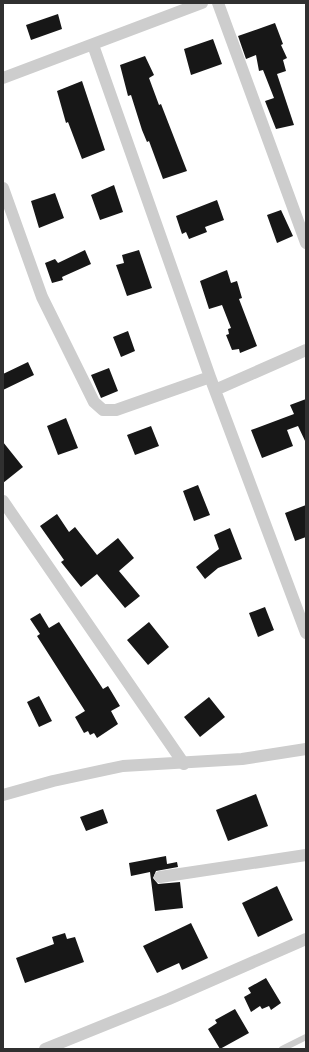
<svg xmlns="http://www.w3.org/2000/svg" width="309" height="1052" viewBox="0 0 309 1052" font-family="Roboto,sans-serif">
<rect width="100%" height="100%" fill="#fff"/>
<!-- building -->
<path fill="#171717" d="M 58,14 L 62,29 L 31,40 L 26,25 Z
M 275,23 L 283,44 L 281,45 L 287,58 L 283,60 L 286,71 L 277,74 L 294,125 L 276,129 L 265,101 L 274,98 L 263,70 L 259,71 L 256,55 L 246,59 L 238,36 Z
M 213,39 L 222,64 L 191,75 L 184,49 Z
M 145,56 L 154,75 L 149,78 L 159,105 L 161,104 L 187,171 L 163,179 L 149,141 L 147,142 L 142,130 L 131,95 L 128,96 L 120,65 Z
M 82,81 L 105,150 L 82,159 L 68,122 L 66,123 L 57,91 Z
M 114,185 L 123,212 L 100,220 L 91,195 Z
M 55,193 L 64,218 L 39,228 L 31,201 Z
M 217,200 L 224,220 L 205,227 L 207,232 L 189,239 L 186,232 L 182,234 L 176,216 Z
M 281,210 L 293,236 L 277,243 L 267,215 Z
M 85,250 L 91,264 L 62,277 L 63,280 L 52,283 L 45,263 L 55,259 L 58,263 Z
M 139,250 L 152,288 L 127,296 L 116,265 L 124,263 L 122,255 Z
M 227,270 L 231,283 L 237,281 L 242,298 L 239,299 L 257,346 L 240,353 L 239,349 L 232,350 L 226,335 L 229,334 L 228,329 L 231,328 L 222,305 L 209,309 L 200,281 Z
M 128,331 L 135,351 L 121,357 L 113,337 Z
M 28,362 L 34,375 L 3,390 L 3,374 Z
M 109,368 L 118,391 L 101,398 L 91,375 Z
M 306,399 L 306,443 L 298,426 L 287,430 L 293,446 L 262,458 L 251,430 L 294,414 L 290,405 Z
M 66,418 L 78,448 L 58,455 L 47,426 Z
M 151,426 L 159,446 L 135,455 L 127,435 Z
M 3,442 L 23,467 L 3,483 Z
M 198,485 L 210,515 L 194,521 L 183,491 Z
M 306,505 L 306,537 L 295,541 L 285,513 Z
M 57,514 L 69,532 L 75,527 L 97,555 L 118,538 L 134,558 L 119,571 L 140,596 L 125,608 L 97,574 L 81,587 L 61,562 L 64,560 L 40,526 Z
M 230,528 L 242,559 L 218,568 L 205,579 L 196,567 L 219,549 L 214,535 Z
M 265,607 L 274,630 L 258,637 L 249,613 Z
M 40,613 L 49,628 L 59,622 L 103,689 L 108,686 L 120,706 L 111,711 L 118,724 L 97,738 L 94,733 L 90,735 L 88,731 L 84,733 L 75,717 L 85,711 L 37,636 L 40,634 L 30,619 Z
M 149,622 L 169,647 L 148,665 L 127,640 Z
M 39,696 L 52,721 L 39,727 L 27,702 Z
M 209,697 L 225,717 L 200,737 L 184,717 Z
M 256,794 L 268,826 L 228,841 L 216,810 Z
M 103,809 L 108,823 L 86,831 L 80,817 Z
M 166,856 L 167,864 L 177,862 L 178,867 L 156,871 L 153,878 L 158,884 L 180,882 L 183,908 L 155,911 L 150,872 L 131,876 L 129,863 Z
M 277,886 L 293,920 L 258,937 L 242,903 Z
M 191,923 L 208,958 L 182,970 L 179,963 L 157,973 L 143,946 Z
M 65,933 L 67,939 L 75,937 L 84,962 L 25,983 L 16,958 L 54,944 L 52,937 Z
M 266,978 L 281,1003 L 271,1010 L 269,1006 L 262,1009 L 260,1006 L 251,1012 L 244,997 L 251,993 L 248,988 Z
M 235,1009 L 249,1033 L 220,1049 L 208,1029 L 217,1023 L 215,1020 Z"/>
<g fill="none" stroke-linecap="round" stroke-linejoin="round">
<!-- service -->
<path stroke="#cdcdcd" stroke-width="6" d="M 282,1049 L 306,1037"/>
<!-- minor -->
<path stroke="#cdcdcd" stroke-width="12" d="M 218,3 L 306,243
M 93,45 L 210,377 L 306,633
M 3,78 L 202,3
M 3,188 L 42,297 L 94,402 L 103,410 L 116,410 L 210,377
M 215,390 L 306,350
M 3,501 L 184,764
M 3,795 L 53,781 L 123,766 L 242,759 L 306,749
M 160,877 L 306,855
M 45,1049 L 169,999 L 306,939"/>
</g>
<!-- border -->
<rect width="309" height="1052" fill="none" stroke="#303030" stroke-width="8"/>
</svg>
